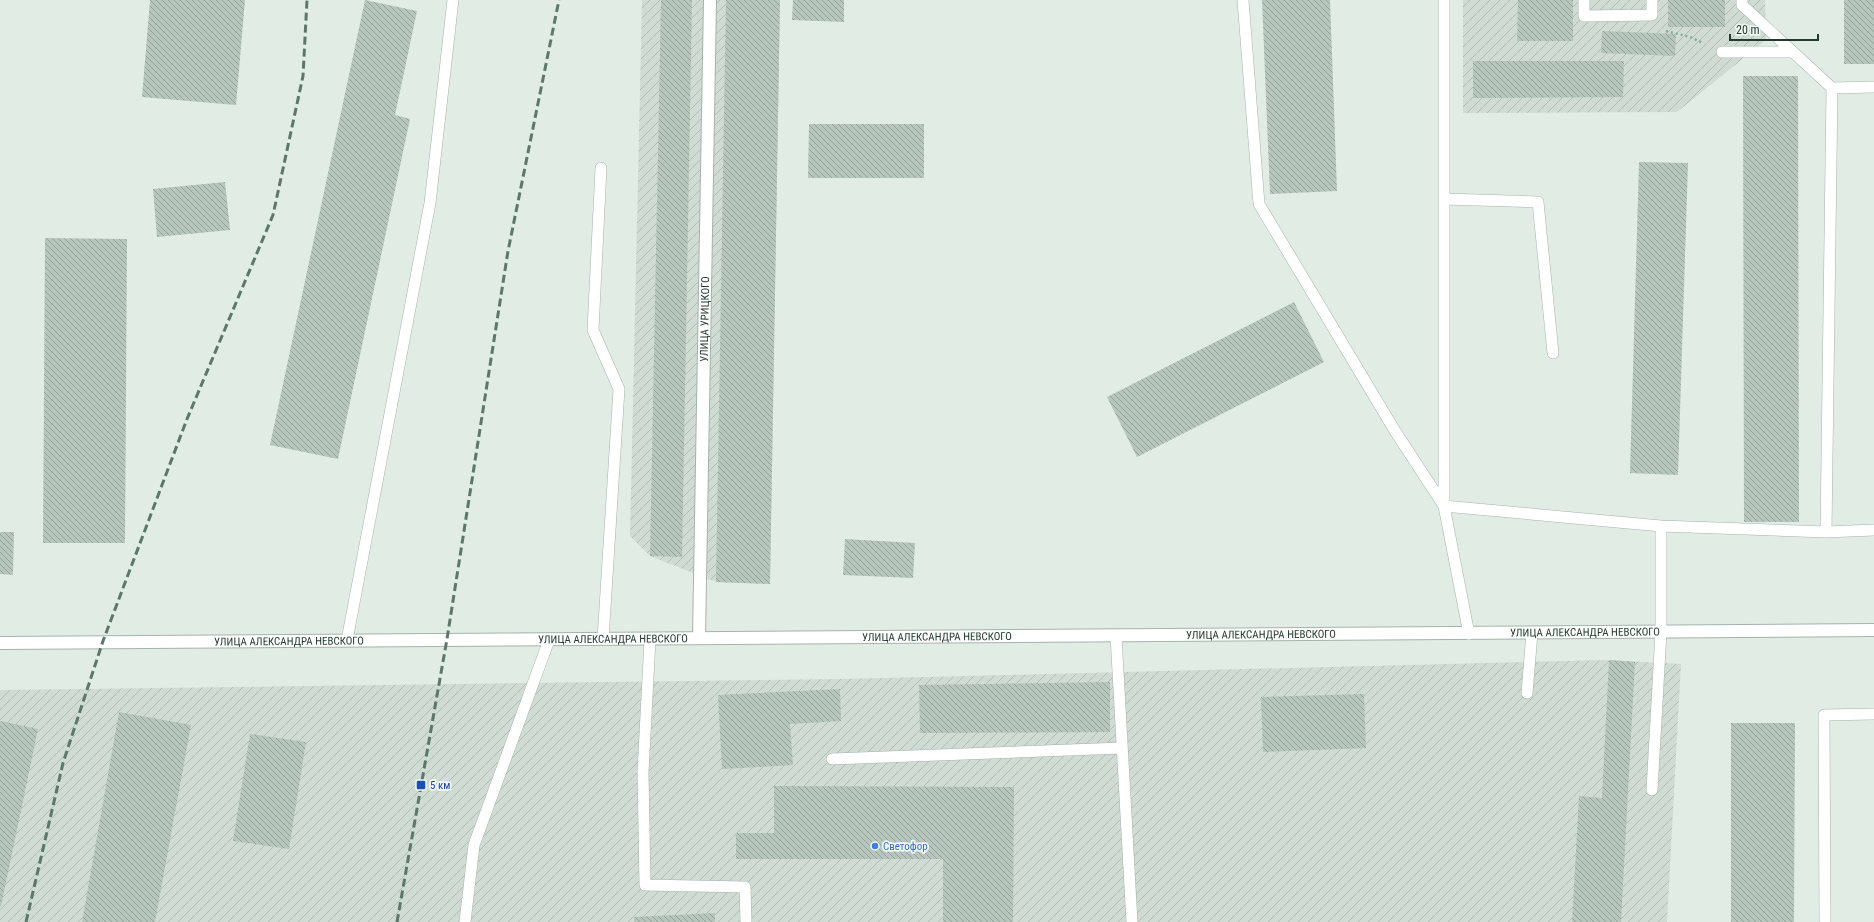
<svg xmlns="http://www.w3.org/2000/svg" width="1874" height="922" viewBox="0 0 1874 922" font-family="'Roboto Condensed',sans-serif">
<defs>
<pattern id="industrial-furrows" width="10" height="10" patternUnits="userSpaceOnUse"><rect width="10" height="10" fill="#cfdbd3"/><path d="M-1 1l2-2M0 10L10 0M9 11l2-2" fill="none" stroke="#b1bdb5"/></pattern>
<pattern id="building-back-hatch" width="6" height="6" patternUnits="userSpaceOnUse"><rect width="6" height="6" fill="#b6c6bd"/><path d="M-1 5l2 2M0 0l6 6M5-1l2 2" fill="none" stroke="#94a29a"/></pattern>
</defs>
<rect width="100%" height="100%" fill="#e1ece5"/>
<!-- industrial -->
<path fill="url(#industrial-furrows)" d="M 642,0 L 780,0 L 770,584 L 716,582 L 650,556 L 630,536 Z
M 1463,0 L 1765,0 L 1766,40 L 1677,112 L 1463,113 Z
M 1609,660 L 1681,664 L 1667,922 L 0,922 L 0,690 L 842,679 Z"/>
<!-- building -->
<path fill="url(#building-back-hatch)" d="M 150,0 L 245,0 L 236,105 L 142,97 Z
M 365,0 L 417,11 L 395,115 L 410,119 L 338,459 L 270,445 Z
M 661,0 L 692,0 L 682,557 L 650,556 Z
M 726,0 L 780,0 L 770,584 L 716,582 Z
M 793,0 L 844,0 L 844,22 L 792,20 Z
M 1262,0 L 1330,0 L 1337,191 L 1270,194 Z
M 1518,0 L 1573,0 L 1573,41 L 1517,41 Z
M 1668,0 L 1725,0 L 1725,27 L 1668,27 Z
M 1844,0 L 1874,0 L 1874,64 L 1844,64 Z
M 1602,31 L 1676,34 L 1675,56 L 1601,53 Z
M 1473,61 L 1624,61 L 1623,97 L 1473,98 Z
M 1743,76 L 1798,76 L 1799,522 L 1744,522 Z
M 809,124 L 924,124 L 924,178 L 808,178 Z
M 1639,162 L 1688,163 L 1678,475 L 1630,473 Z
M 225,182 L 230,230 L 157,237 L 153,189 Z
M 45,238 L 127,239 L 125,543 L 43,543 Z
M 1294,302 L 1324,362 L 1137,457 L 1107,397 Z
M 0,532 L 14,532 L 13,575 L 0,574 Z
M 845,539 L 915,543 L 913,578 L 843,575 Z
M 1609,660 L 1635,662 L 1621,922 L 1572,922 L 1579,796 L 1602,798 Z
M 1110,682 L 1110,732 L 920,733 L 919,685 Z
M 840,689 L 841,721 L 790,724 L 793,765 L 722,769 L 718,695 Z
M 1364,694 L 1366,748 L 1263,752 L 1261,697 Z
M 119,712 L 191,725 L 155,922 L 82,922 Z
M 0,721 L 38,729 L 1,906 L 0,906 Z
M 1731,723 L 1795,723 L 1794,922 L 1731,922 Z
M 250,734 L 306,742 L 289,849 L 233,841 Z
M 774,786 L 1014,787 L 1013,922 L 943,922 L 943,859 L 736,859 L 736,833 L 774,833 Z
M 715,913 L 715,922 L 634,922 L 634,917 Z"/>
<g fill="none" stroke-linecap="round" stroke-linejoin="round">
<!-- service casing -->
<g stroke="#a4b4ab" stroke-width="12">
<path id="service" d="M 1243,0 L 1259,204 L 1395,431 L 1444,506 L 1661,526 L 1661,632 L 1652,790
M 1444,0 L 1444,506 L 1469,634
M 1584,0 L 1584,16 L 1652,15 L 1652,0
M 1742,0 L 1742,5 L 1832,88
M 1722,52 L 1793,52
M 601,168 L 593,330 L 619,389 L 603,639
M 1444,199 L 1538,202 L 1553,353
M 1661,526 L 1826,532 L 1832,88 L 1874,87
M 1826,532 L 1874,530
M 1116,636 L 1132,922
M 347,640 L 430,203 L 453,0
M 650,640 L 643,772 L 645,885 L 745,887 L 746,922
M 1527,693 L 1532,633
M 832,759 L 1122,748
M 465,922 L 474,845 L 549,640
M 1825,922 L 1824,715 L 1874,714"/>
</g>
<!-- minor casing -->
<g stroke="#a4b4ab" stroke-width="14">
<g id="minor">
<path id="s1" d="M 699,638 L 710,0"/>
</g>
</g>
<!-- tertiary casing -->
<g stroke="#a4b4ab" stroke-width="14">
<g id="tertiary">
<path id="s2" d="M 0,643 L 1874,630"/>
</g>
</g>
<!-- path -->
<path stroke="#81af98" stroke-width="2.5" stroke-dasharray="2 3" stroke-linecap="butt" d="M 1666,31 L 1690,37 L 1703,43"/>
<!-- service -->
<use href="#service" stroke="#fff" stroke-width="11"/>
<!-- minor -->
<use href="#minor" stroke="#fff" stroke-width="12"/>
<!-- tertiary -->
<use href="#tertiary" stroke="#fff" stroke-width="12"/>
<!-- rail -->
<path stroke="#5c786b" stroke-width="3" stroke-dasharray="8 4" stroke-linecap="butt" d="M 26,922 L 63,763 L 103,641 L 187,419 L 273,215 L 303,76 L 307,0
M 397,922 L 447,639 L 508,251 L 559,0"/>
</g>
<!-- markers -->
<rect fill="#1a4fb4" stroke="#f1f8f3" stroke-width="1.5" x="416" y="780" width="10" height="10" rx="2"/>
<circle fill="#3f7fe0" stroke="#f1f8f3" stroke-width="1.5" cx="875" cy="846" r="4"/>
<g text-anchor="middle" dominant-baseline="central" stroke-width="3.5" stroke-linejoin="round" paint-order="stroke">
<!-- street labels -->
<g font-size="11" fill="#213c2f" stroke="#f1f8f3">
<text stroke="none"><textPath href="#s1" startOffset="319">УЛИЦА УРИЦКОГО</textPath></text>
<text stroke="none"><textPath href="#s2" startOffset="1585">УЛИЦА АЛЕКСАНДРА НЕВСКОГО</textPath></text>
<text stroke="none"><textPath href="#s2" startOffset="1261">УЛИЦА АЛЕКСАНДРА НЕВСКОГО</textPath></text>
<text stroke="none"><textPath href="#s2" startOffset="937">УЛИЦА АЛЕКСАНДРА НЕВСКОГО</textPath></text>
<text stroke="none"><textPath href="#s2" startOffset="613">УЛИЦА АЛЕКСАНДРА НЕВСКОГО</textPath></text>
<text stroke="none"><textPath href="#s2" startOffset="289">УЛИЦА АЛЕКСАНДРА НЕВСКОГО</textPath></text>
</g>
<!-- transit labels -->
<g font-size="11" fill="#164399" stroke="#f1f8f3" text-anchor="start">
<text x="430" y="785">5 км</text>
</g>
<!-- shop labels -->
<g font-size="11" fill="#366cbe" stroke="#f1f8f3" text-anchor="start">
<text x="883" y="846">Светофор</text>
</g>
</g>
<!-- scale -->
<path d="M1730 34v6h88v-6" fill="none" stroke="#213c2f" stroke-width="2"/>
<text x="1736" y="34" font-size="12" fill="#213c2f" stroke="#f1f8f3" stroke-width="3" paint-order="stroke">20 m</text>
</svg>
